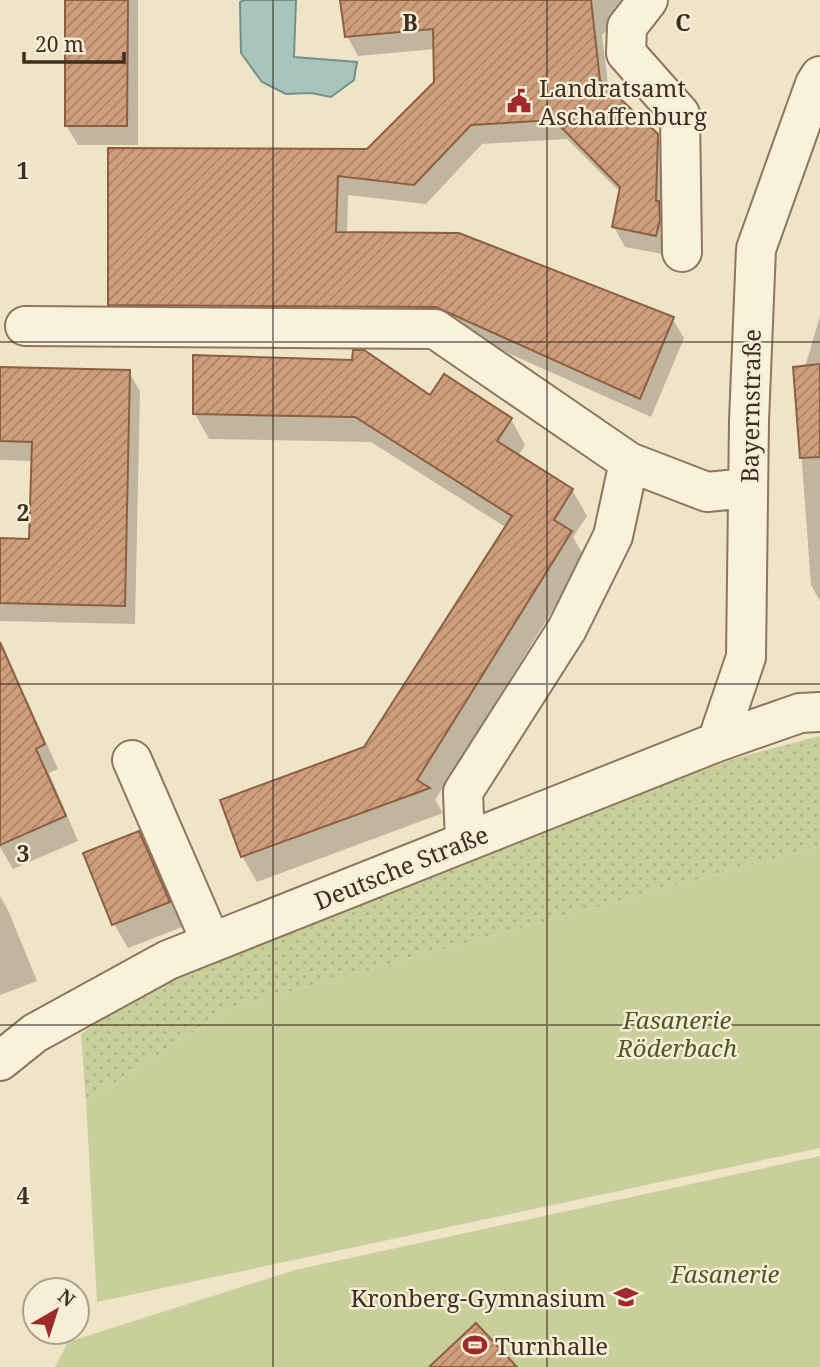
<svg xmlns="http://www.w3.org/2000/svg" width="820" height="1367" viewBox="0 0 820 1367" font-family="'Noto Serif',serif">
<defs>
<pattern id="grass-dots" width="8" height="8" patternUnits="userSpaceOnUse" patternTransform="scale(1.75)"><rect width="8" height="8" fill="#c9cf9b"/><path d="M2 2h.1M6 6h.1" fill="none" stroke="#aeb285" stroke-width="1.8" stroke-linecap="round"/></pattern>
<pattern id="building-hatch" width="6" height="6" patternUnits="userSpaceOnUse" patternTransform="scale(1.75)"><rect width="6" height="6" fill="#cf9f7d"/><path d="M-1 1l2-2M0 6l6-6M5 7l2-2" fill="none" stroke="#a98266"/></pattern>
</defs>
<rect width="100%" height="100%" fill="#f0e4c8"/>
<!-- grass -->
<path fill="url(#grass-dots)" d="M 820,736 L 820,846 L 233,1007 L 86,1101 L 81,1034 L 183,966 L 733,759 Z"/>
<!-- green -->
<path fill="#c9cf9b" d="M 820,846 L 820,1148 L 97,1302 L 86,1101 L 233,1007 Z
M 820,1156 L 820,1367 L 55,1367 L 68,1342 L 295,1270 Z"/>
<!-- water -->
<path fill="#a9c4bc" stroke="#6f938a" stroke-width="2" d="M 244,0 L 296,0 L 294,57 L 357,62 L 354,80 L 331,97 L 311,93 L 286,94 L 262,82 L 241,53 L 240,2 Z"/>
<!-- shadow -->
<path fill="#0003" d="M 67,0 L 138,0 L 138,145 L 78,145 L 66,125 Z
M 342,0 L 638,0 L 602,35 L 609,91 L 657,135 L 669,155 L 667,255 L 625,247 L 614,227 L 621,193 L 567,139 L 482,144 L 426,204 L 348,195 L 347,234 L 672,318 L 684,338 L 651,417 L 448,326 L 121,324 L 110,304 L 368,151 L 435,83 L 435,49 L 358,56 L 347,36 Z
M 820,316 L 820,601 L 811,585 L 795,368 L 805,367 Z
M 0,369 L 129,372 L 140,391 L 135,624 L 0,621 L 0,540 L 31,541 L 33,461 L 0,460 Z
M 431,398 L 511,419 L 525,445 L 518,456 L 572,490 L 587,516 L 573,537 L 585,558 L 435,800 L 443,813 L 257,882 L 242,856 L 366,748 L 507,528 L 371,442 L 209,439 L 195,414 Z
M 14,678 L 28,702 L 58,769 L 49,773 L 78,841 L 13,869 L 0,847 L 0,684 Z
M 138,833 L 152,857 L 182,927 L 128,948 L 114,924 Z
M 0,896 L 8,910 L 37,981 L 0,995 Z"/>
<!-- building -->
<path fill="url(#building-hatch)" stroke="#8d5f41" stroke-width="2" d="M 65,0 L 128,0 L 127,126 L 65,126 Z
M 340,0 L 591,0 L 600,80 L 658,134 L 656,201 L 659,201 L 660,220 L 656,236 L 612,227 L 620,187 L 554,120 L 471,125 L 414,185 L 338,176 L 336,232 L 459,233 L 674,317 L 640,399 L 436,307 L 108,305 L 108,148 L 367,149 L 434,82 L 433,29 L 345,37 Z
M 353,350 L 364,350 L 430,395 L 444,374 L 512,418 L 497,441 L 573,489 L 554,520 L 572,531 L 417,780 L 430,788 L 241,857 L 220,800 L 364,747 L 512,516 L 355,417 L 193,414 L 193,355 L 352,360 Z
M 820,364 L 820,457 L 800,458 L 793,367 Z
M 0,367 L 130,370 L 125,606 L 0,603 L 0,538 L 29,539 L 32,442 L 0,441 Z
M 0,642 L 45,744 L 36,749 L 66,816 L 0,845 Z
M 139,831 L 170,902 L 112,925 L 83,853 Z
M 476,1323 L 517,1367 L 429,1367 Z"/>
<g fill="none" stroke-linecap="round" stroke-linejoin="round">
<!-- minor casing -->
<g stroke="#8d765c" stroke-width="42">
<path id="minor" d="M 648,0 L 627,27 L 626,53 L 680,114 L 682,252
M 25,326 L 435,329 L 629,462
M 717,742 L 746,657 L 749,421 L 756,249 L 815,84 L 820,76
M 132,760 L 211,942
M 465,842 L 463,792 L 567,629 L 613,536 L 629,462 L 707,492 L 748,488
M 0,1061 L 35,1033 L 168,960 L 717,742 L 800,713 L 820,712"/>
</g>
<!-- minor -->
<use href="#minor" stroke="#faf1dc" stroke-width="38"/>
</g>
<!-- grid -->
<path fill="none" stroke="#3d2e20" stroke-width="2" stroke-opacity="0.55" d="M 273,0 L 273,1367M 547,0 L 547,1367M 0,342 L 820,342M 0,684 L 820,684M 0,1025 L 820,1025"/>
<!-- icons -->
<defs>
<g id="civic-bare" transform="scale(1.89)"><path d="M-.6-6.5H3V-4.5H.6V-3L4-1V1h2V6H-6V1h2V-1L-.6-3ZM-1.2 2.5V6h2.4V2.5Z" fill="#9e2a2b" stroke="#f7eed8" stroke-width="2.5" paint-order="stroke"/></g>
<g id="school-bare" transform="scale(1.89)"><path d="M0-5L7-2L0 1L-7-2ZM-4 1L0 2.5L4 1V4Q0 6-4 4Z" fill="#9e2a2b" stroke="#f7eed8" stroke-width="2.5" paint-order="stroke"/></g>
<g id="stadium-bare" transform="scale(1.89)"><path d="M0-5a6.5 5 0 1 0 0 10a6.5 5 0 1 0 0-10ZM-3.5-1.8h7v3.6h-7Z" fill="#9e2a2b" stroke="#f7eed8" stroke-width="2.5" paint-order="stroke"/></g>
</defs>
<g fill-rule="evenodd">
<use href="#civic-bare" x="519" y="101"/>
<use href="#school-bare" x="626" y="1297"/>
<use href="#stadium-bare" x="475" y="1345"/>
</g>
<g text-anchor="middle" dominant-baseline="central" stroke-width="5" stroke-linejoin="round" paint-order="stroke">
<!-- poi labels -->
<g font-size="24" fill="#3d2e20" stroke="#f7eed8" text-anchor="start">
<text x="539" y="87">Landratsamt<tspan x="539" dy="28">Aschaffenburg</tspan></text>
<text x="606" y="1297" text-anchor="end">Kronberg-Gymnasium</text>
<text x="495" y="1345">Turnhalle</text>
</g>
<!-- street labels -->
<g font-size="24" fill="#3d2e20" stroke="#f7eed8">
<text transform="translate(750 406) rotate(-89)">Bayernstraße</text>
<text transform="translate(401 867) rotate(-22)">Deutsche Straße</text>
</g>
<!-- park labels -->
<g font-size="24" font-style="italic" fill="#4d5a26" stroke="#f7eed8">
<text x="677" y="1019">Fasanerie<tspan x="677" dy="28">Röderbach</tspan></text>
<text x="725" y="1273">Fasanerie</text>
</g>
</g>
<g font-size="23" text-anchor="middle" font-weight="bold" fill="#3d2e20" stroke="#f7eed8" stroke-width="5" stroke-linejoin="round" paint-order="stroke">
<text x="410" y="31">B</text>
<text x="683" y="31">C</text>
<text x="23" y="179">1</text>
<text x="23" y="521">2</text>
<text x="23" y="862">3</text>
<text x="23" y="1204">4</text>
</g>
<!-- north arrow -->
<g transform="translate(56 1311) rotate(39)"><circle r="33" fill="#f7eed8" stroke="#ada18e" stroke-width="2"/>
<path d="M0-5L12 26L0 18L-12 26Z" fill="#9e2a2b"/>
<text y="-10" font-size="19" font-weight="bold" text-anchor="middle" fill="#3d2e20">N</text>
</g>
<!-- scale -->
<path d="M24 52v10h100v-10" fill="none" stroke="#3d2e20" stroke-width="3.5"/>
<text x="35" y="52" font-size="21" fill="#3d2e20" stroke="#f7eed8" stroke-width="5" paint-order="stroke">20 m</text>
</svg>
